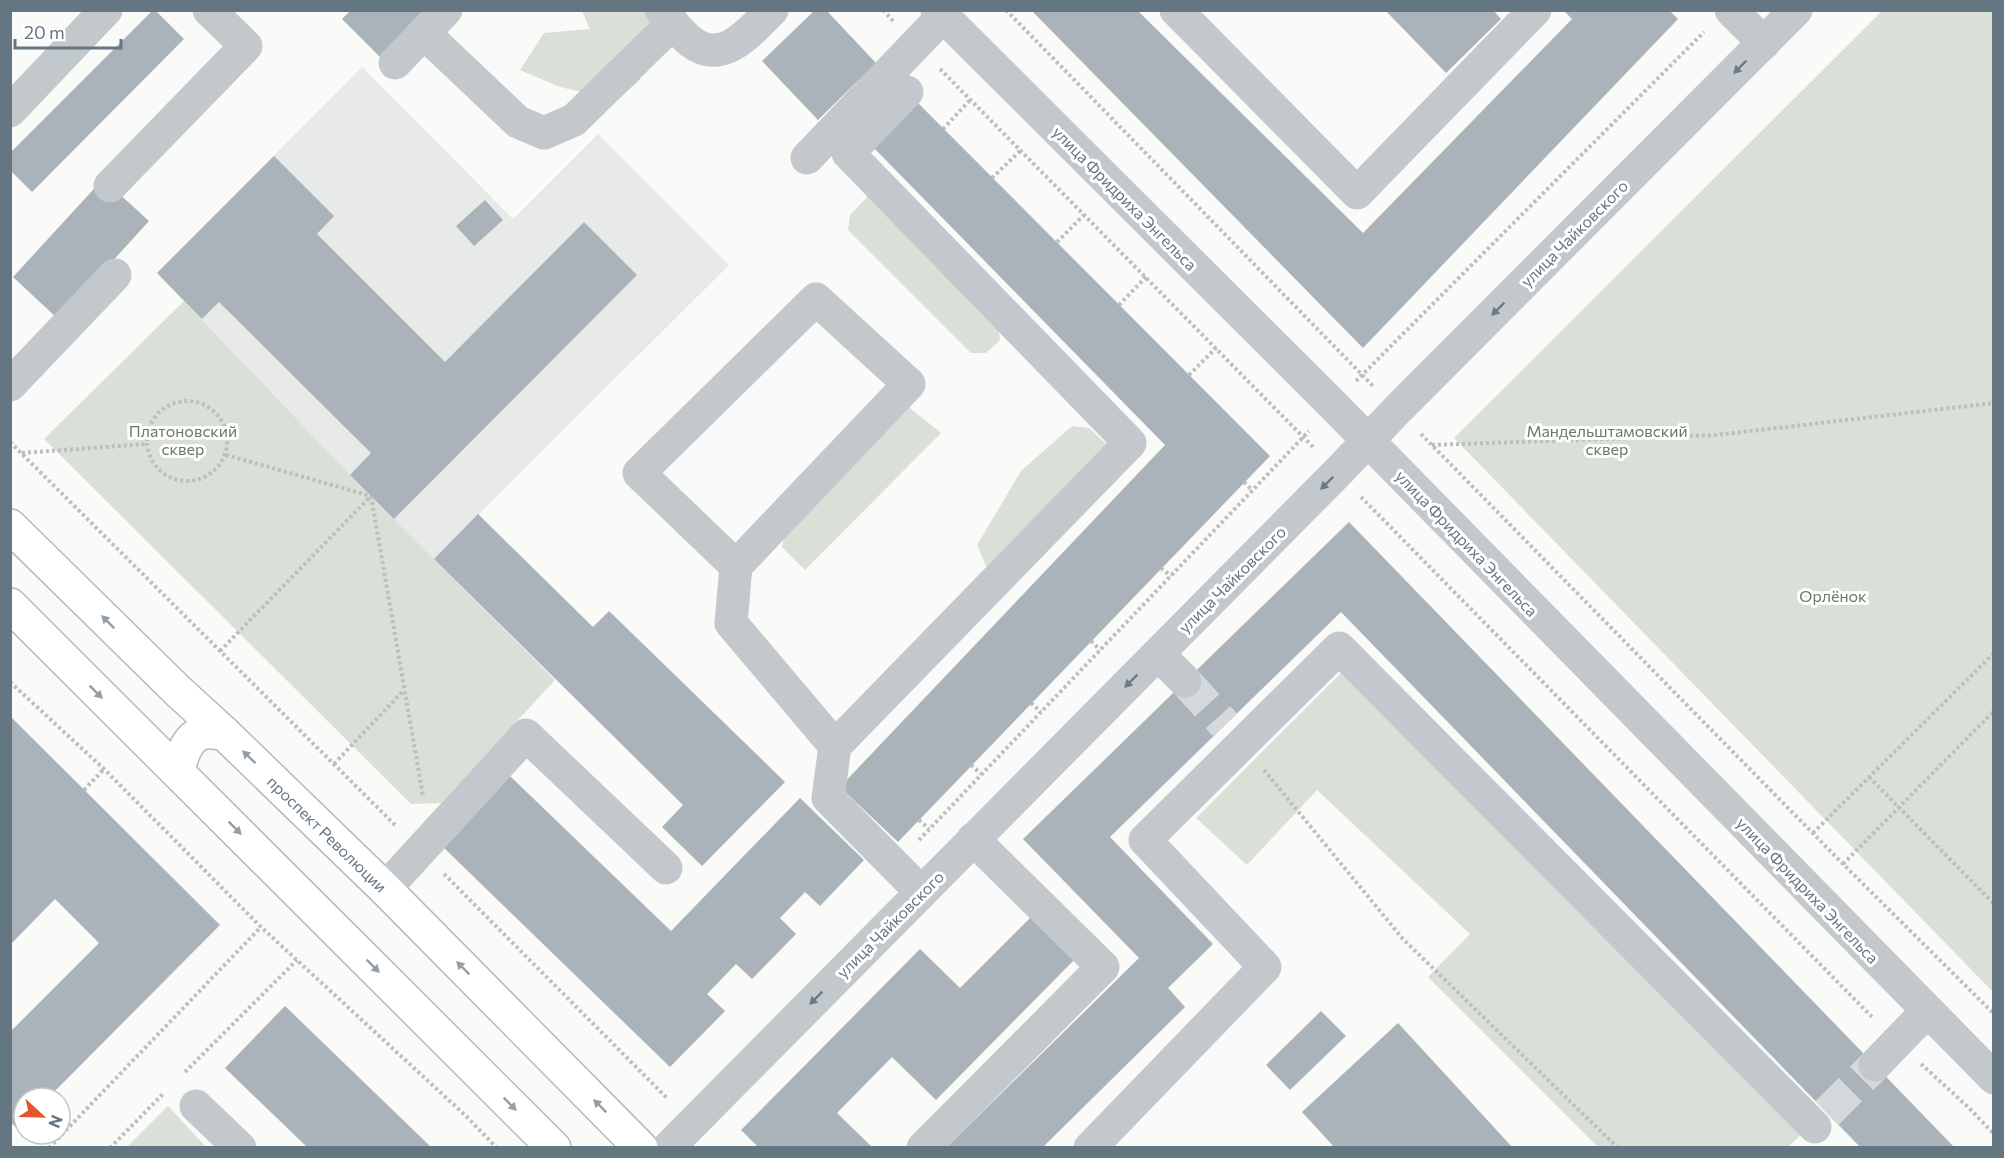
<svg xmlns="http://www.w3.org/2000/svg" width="2004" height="1158" viewBox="0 0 2004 1158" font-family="Commissioner,sans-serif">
<rect width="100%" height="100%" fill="#fafaf8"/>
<!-- built -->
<path fill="#e8e9e9" d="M 362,67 L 513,219 L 598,134 L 729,265 L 434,559 L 350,475 L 157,273 Z"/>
<!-- green -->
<path fill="#dadfd7" d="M 582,11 L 666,11 L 643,31 L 640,80 L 617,100 L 560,87 L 520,70 L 544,33 L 590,29 Z
M 1882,11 L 1993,11 L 1993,992 L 1454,438 Z
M 869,195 L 998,323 L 1000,340 L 986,353 L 971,353 L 848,230 L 850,215 Z
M 184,301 L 350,475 L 555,680 L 441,803 L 411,804 L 44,439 Z
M 901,401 L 941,433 L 805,570 L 782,547 L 788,520 Z
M 1072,426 L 1089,428 L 1106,444 L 998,566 L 986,566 L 977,545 L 1021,471 Z
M 1342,672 L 1802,1134 L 1788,1147 L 1598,1147 L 1428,977 L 1470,934 L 1317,790 L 1247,865 L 1196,818 Z
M 168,1106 L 206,1147 L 127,1147 Z"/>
<!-- building -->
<path fill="#aab3b9" d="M 153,10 L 155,10 L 184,39 L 32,192 L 10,170 L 10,153 Z
M 351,10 L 427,10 L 380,57 L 342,19 Z
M 815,10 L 826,10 L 876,63 L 818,120 L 762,61 Z
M 1031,10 L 1137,10 L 1363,233 L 1572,19 L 1563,10 L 1669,10 L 1678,19 L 1363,348 Z
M 1385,10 L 1493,10 L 1501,19 L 1446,73 Z
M 916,101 L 1270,456 L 898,842 L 840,787 L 1165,445 L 872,146 Z
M 274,156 L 334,216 L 317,234 L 445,362 L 584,222 L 637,275 L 394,519 L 350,475 L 371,453 L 219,302 L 202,319 L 157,273 Z
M 103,179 L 149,221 L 59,320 L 13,277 Z
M 485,200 L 503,220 L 474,246 L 456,226 Z
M 478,514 L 593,627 L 609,611 L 785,782 L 702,866 L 662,827 L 683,805 L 434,559 Z
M 1349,522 L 1955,1148 L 1861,1148 L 1341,612 L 1110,837 L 1213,944 L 1168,988 L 1185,1007 L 1042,1148 L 946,1148 L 1139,958 L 1023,839 Z
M 10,716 L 220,925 L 48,1098 L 24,1098 L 24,1123 L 18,1129 L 10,1122 L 10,1032 L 99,943 L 55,899 L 10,945 Z
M 510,776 L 671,931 L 800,798 L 864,860 L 820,906 L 805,892 L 780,918 L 796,934 L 752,979 L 736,964 L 707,994 L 725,1011 L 670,1067 L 442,846 Z
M 1033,915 L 1076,958 L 936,1100 L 892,1057 L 837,1113 L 873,1148 L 759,1148 L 741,1130 L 920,949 L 960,988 Z
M 285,1006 L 432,1148 L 308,1148 L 225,1068 Z
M 1321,1011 L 1346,1036 L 1290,1090 L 1266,1065 Z
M 1398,1023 L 1513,1148 L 1335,1148 L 1302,1112 Z"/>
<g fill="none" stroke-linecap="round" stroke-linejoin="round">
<!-- minor-tunnel -->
<path stroke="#d5d9db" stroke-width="33" stroke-dasharray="33 16" stroke-linecap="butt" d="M 1185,681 L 1225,725
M 1827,1113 L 1875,1065"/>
<!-- major casing -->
<g stroke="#b5babe" stroke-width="36">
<g id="major">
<path id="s1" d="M 10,526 L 179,692 L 224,733 L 385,889 L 641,1148"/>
<path d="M 10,605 L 554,1148"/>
<path d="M 178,771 C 181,757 187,736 204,732 C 210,731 218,733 224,733"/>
</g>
</g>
<!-- path -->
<path stroke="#bbbfc2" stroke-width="4" stroke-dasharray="3 3" stroke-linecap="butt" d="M 883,10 L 893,21
M 1006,10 L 1373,386
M 940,69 L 1314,448
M 943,129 L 971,99
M 992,178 L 1021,150
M 1057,242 L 1084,215
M 1119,305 L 1146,277
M 1189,375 L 1216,348
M 1356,381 L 1704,32
M147 441a40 40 0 1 1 80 0a40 40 0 1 1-80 0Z
M 1421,434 L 1843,864 L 1994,1014
M 10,442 L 397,827
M 1432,445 L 1716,435 L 1994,403
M 22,453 L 147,444
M 226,455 L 371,496
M 1244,482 L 1252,490
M 371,496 L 423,796
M 1361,497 L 1873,1018
M 1161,568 L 1171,576
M 1091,641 L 1100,650
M 220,651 L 371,496
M 10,682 L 104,769 L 261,927 L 466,1116 L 497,1148
M 1031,703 L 1041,712
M 334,764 L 404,690
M 971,765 L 981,774
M 1264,770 L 1403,939 L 1618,1148
M 1869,777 L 1994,904
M 84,790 L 104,769
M 919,820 L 929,829
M 1813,833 L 1994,653
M 919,840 L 1309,431
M 1843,864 L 1994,711
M 444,874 L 668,1099
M 1921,1064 L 1967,1106 L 1994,1134
M 185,1072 L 297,960
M 49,1148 L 261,927
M 110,1148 L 163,1094"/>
<!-- minor -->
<path stroke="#c3c8cc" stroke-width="33" d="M 661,10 C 670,20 680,33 690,41 C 723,67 750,31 772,10
M 937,10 L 1333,405 L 1994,1078
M 1176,10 L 1357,193 L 1535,10
M 1731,10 L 1764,43
M 424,33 L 518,122 L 544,133 L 574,120 L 673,23
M 395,63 L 446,10
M 10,111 L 106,10
M 807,158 L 943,16
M 110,186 L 246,46 L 209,10
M 10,385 L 115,275
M 736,566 L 639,473 L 816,299 L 909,384 L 736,566 L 731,623 L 835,746 L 828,798 L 921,892
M 1158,654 L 1185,681
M 835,746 L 1130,443 L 848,153 L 907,92
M 385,889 L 526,735 L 666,868
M 1875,1065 L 1927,1011
M 196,1106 L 240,1148
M 668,1148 L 1338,472 L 1397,410 L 1796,10
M 923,1148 L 1103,967 L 973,839
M 1090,1148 L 1265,967 L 1145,840 L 1339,648 L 1815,1127"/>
<!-- major -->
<use href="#major" stroke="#fff" stroke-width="33"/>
</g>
<!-- one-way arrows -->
<defs><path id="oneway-solid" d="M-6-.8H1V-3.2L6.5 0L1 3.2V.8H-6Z" transform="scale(1.5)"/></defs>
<g fill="#6a7a87">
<use href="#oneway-solid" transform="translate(1740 67) rotate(135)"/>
<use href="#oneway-solid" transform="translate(1498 309) rotate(135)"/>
<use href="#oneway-solid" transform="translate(1327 483) rotate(135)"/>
<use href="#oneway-solid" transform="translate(1131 681) rotate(135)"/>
<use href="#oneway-solid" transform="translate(816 998) rotate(135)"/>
</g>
<g fill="#939fa8">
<use href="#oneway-solid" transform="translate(108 622) rotate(-135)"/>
<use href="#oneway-solid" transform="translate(96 692) rotate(45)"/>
<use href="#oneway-solid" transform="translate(249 757) rotate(-136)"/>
<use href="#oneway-solid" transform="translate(235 828) rotate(45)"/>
<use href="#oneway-solid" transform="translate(373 966) rotate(45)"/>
<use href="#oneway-solid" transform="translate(463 968) rotate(-135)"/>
<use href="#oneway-solid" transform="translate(510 1104) rotate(45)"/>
<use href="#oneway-solid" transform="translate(600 1106) rotate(-135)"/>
</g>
<g text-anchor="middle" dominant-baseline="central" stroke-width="6" stroke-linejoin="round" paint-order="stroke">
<!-- street labels -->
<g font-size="16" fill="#657683" stroke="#fff">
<text transform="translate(1125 198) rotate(45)">улица Фридриха Энгельса</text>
<text transform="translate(1574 233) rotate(-45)">улица Чайковского</text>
<text transform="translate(1467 543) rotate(46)">улица Фридриха Энгельса</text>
<text transform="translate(1232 579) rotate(-45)">улица Чайковского</text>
<text stroke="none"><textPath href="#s1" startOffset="442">проспект Революции</textPath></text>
<text transform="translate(1808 890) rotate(46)">улица Фридриха Энгельса</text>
<text transform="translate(890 924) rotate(-45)">улица Чайковского</text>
</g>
<!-- park labels -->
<g font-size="16" fill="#687a64" stroke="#fff">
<text x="183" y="430">Платоновский<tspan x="183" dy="18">сквер</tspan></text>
<text x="1607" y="430">Мандельштамовский<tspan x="1607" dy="18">сквер</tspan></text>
<text x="1833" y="595">Орлёнок</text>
</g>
</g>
<!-- border -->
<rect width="2004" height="1158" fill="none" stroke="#657683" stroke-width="24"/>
<!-- north arrow -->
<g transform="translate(42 1116) rotate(112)"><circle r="28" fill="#ffffff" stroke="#c1c8cd" stroke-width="1.5"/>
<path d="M0-4.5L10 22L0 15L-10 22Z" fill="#e4572e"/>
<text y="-9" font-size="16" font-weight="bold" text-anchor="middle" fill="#657683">N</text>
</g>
<!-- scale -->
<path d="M15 39v9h106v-9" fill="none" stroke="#657683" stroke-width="3"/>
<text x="24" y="39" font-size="18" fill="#657683" stroke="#ffffff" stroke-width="4.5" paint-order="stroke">20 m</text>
</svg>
